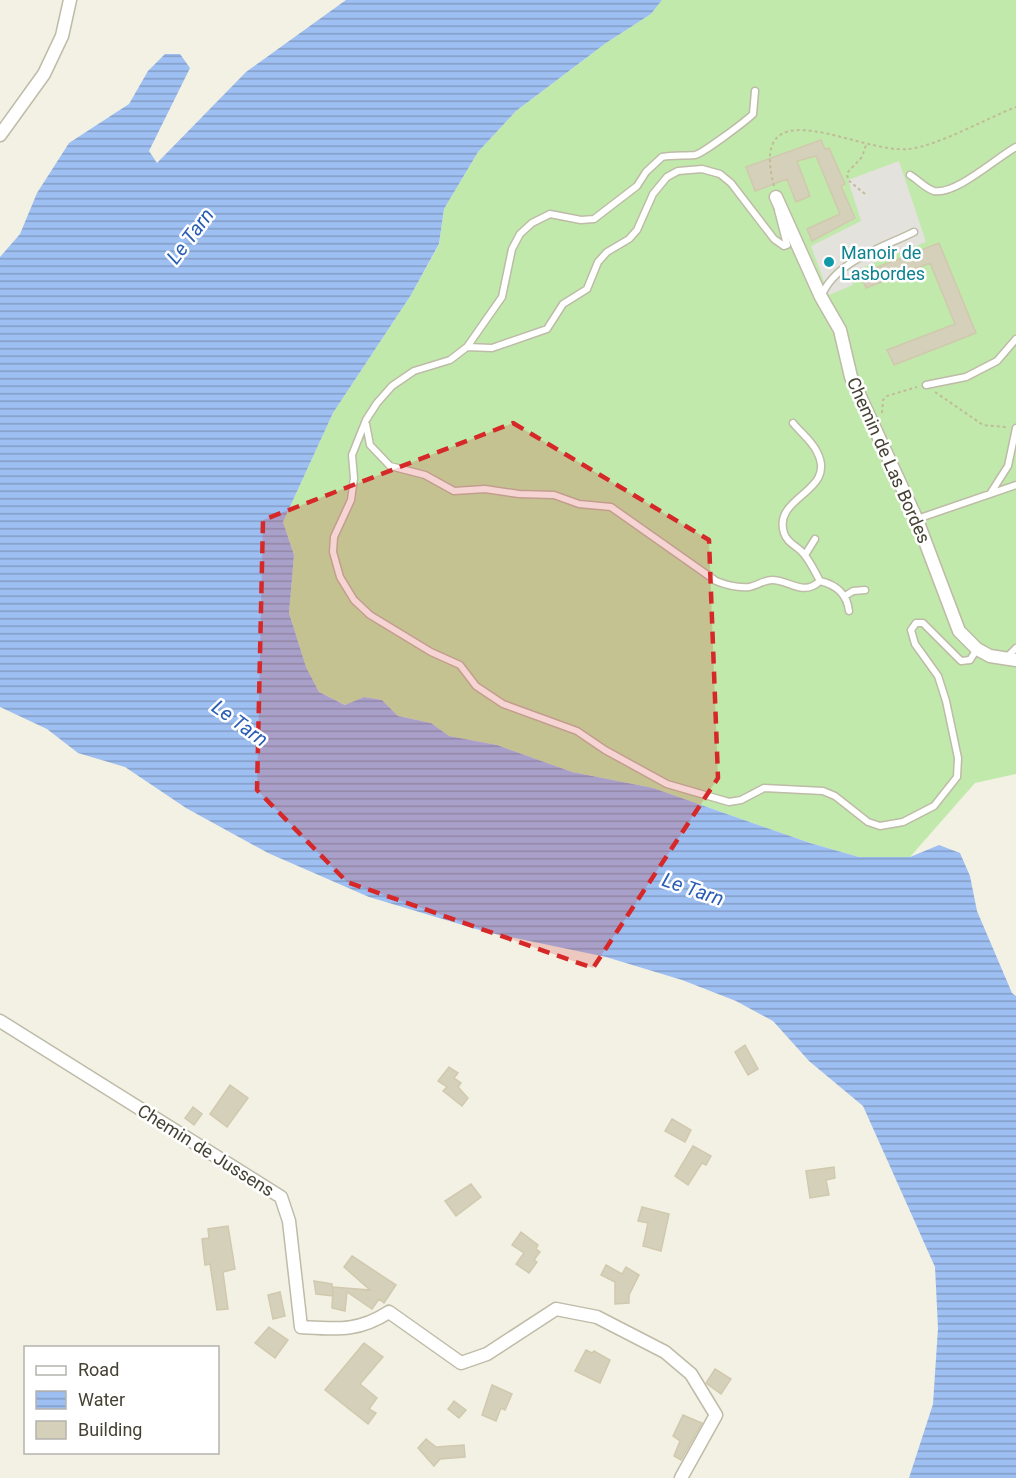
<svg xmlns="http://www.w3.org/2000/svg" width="1016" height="1478" viewBox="0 0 1016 1478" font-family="Roboto,sans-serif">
<defs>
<pattern id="water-rules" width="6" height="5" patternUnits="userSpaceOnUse" patternTransform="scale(1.5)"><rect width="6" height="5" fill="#9ebff2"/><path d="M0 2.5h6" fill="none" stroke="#839dc5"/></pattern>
</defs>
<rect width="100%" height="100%" fill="#f3f1e4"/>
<!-- grass -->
<path fill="#c1e9ac" d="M 662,0 L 1016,0 L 1016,774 L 975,783 L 910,857 L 859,857 L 810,843 L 653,788 L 572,772 L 497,745 L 449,736 L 431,723 L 398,716 L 382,700 L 364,697 L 346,705 L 319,692 L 306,667 L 289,613 L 294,555 L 283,522 L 333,413 L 411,295 L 439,245 L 444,209 L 478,152 L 516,111 L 606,43 L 651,14 Z"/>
<!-- parking -->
<path fill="#e3e2dd" d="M 899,161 L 926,242 L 852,272 L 853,285 L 829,295 L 811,246 L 861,221 L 848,180 Z"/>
<!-- water -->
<path fill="url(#water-rules)" d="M 346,0 L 662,0 L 651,14 L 606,43 L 516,111 L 478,152 L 444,209 L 439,244 L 411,295 L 333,413 L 283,522 L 294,555 L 289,613 L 306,667 L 319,692 L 345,705 L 364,697 L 382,700 L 398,716 L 431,723 L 449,736 L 497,745 L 572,772 L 653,788 L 810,843 L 859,857 L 910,857 L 939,845 L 960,853 L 970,876 L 977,911 L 1012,993 L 1016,996 L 1016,1478 L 909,1478 L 933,1404 L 938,1328 L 935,1267 L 863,1106 L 809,1061 L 773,1021 L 736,1001 L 682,980 L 606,957 L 486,932 L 369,897 L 268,853 L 186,808 L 125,767 L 78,753 L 47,729 L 0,707 L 0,257 L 20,234 L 37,193 L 69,143 L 129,104 L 148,71 L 165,54 L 180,54 L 190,68 L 149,151 L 157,163 L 246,72 Z"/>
<!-- building -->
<path fill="#d5d0ba" stroke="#d0c9ad" stroke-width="1.5" d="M 821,140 L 825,149 L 829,148 L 845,184 L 841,186 L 855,218 L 812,241 L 807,229 L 840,214 L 816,156 L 797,161 L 810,196 L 796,202 L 787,179 L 755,191 L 746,167 Z
M 939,243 L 976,333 L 894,365 L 887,350 L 955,324 L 930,263 L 866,288 L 860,274 Z
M 745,1045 L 758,1069 L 748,1075 L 735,1052 Z
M 449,1067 L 458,1073 L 454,1078 L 461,1083 L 458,1087 L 468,1098 L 462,1106 L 443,1091 L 447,1087 L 438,1081 Z
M 230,1085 L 248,1098 L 227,1127 L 210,1114 Z
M 193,1107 L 202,1114 L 194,1125 L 185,1118 Z
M 672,1119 L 691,1130 L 685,1142 L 665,1131 Z
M 693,1146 L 711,1156 L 706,1165 L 702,1163 L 688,1185 L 675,1176 Z
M 834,1167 L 835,1178 L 826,1180 L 829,1195 L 810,1198 L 806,1171 Z
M 471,1184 L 481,1197 L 456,1216 L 445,1201 Z
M 642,1207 L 669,1214 L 661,1251 L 643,1246 L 648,1223 L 638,1221 Z
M 228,1226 L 235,1269 L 223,1272 L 228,1309 L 217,1310 L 210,1264 L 205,1265 L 202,1239 L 209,1238 L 208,1229 Z
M 521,1232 L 538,1245 L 536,1249 L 540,1252 L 534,1260 L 537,1262 L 529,1273 L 516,1264 L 524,1253 L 512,1245 Z
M 352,1256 L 396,1285 L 384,1303 L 379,1299 L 372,1309 L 347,1292 L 345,1311 L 332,1308 L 333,1287 L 370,1290 L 344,1267 Z
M 606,1265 L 622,1274 L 626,1267 L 639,1275 L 629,1295 L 629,1303 L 615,1304 L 615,1282 L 601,1275 Z
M 314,1281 L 332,1284 L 333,1296 L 316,1294 Z
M 280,1292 L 285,1316 L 273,1319 L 268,1295 Z
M 269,1327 L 288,1340 L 275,1358 L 255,1343 Z
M 364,1343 L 383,1357 L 360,1384 L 377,1398 L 369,1409 L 376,1413 L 368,1424 L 325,1390 Z
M 586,1350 L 592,1353 L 594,1351 L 610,1360 L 600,1383 L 575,1371 Z
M 715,1369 L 731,1379 L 721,1394 L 706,1383 Z
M 492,1385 L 512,1394 L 505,1410 L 501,1408 L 496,1421 L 482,1415 Z
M 454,1401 L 466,1410 L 459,1418 L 448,1409 Z
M 683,1415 L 702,1423 L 681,1460 L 674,1456 L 680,1441 L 673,1436 Z
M 426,1439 L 436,1447 L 464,1445 L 465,1457 L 440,1459 L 434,1466 L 418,1448 Z"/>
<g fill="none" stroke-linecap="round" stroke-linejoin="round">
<!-- lane casing -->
<g stroke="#bebba7" stroke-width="9">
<path id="lane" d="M 755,91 L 753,114 C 746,121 702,154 695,155 C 684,156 673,155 662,157 L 646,172 L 637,186 L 594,219 L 581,220 L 550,214 L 532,223 L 520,234 L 512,249 L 502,297 L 467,347 L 450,360 L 414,371 L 392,386 L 377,403 L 366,420 L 352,455 L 354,478 L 351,500 L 334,537 L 333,552 L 340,577 L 354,600 L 370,615 L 431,652 L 460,665 L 476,686 L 503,704 L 577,731 L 605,750 L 667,784 L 729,802 L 741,800 L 764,788 L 823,791 L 835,796 L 868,822 L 880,826 L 903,822 L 934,806 L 957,777 L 958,758 L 946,701 L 938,676 L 915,644 L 911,630 L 916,623 L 923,623 L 961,661 L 970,660 L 977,649
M 910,175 C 917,179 926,189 934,191 C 956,195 996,158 1016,147
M 821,297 C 835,261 882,248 914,232
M 467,347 L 492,348 L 547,329 L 563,304 L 587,289 L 598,262 L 607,252 L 629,239 L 637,230 L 653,194 L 667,177 L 678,171 L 702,169 L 720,174 L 731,183 L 774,239 L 784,246 L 787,245 L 778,210
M 926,385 L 966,377 L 997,361 L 1016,339
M 793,423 C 801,433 812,441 817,452 C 838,492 772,496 784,533 C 787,543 797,546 803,553 C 810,561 815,572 820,581
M 366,424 L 370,445 L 390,466 L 425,475 L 454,491 L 485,489 L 519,494 L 554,495 L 579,504 L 611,507 L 716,581 C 726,585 738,588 749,587 C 756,586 764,580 772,580 C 790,580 803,597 820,581 C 837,585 847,594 849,611
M 990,494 L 1008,466 L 1016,428
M 917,519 L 1016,485
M 805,555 L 815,539
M 845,596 L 853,591 L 865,590
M 1006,658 L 1016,648"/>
</g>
<!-- street casing -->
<g stroke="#bebba7" stroke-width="15">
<path id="street" d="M 0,135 L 44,74 L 62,36 L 70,0
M 776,197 L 821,297 L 840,330 L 851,377 L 917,520 L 959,631 L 977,649 L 990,656 L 1016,660
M 0,1021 L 281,1197 L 289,1221 L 301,1327 C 337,1329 358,1332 389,1312 L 461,1363 L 487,1354 L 556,1309 L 597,1317 L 665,1352 L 691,1374 L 716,1415 L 681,1478"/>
</g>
<!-- path -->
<path stroke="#c1bb98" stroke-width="2" stroke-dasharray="3 3" stroke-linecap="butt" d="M 774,186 C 747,83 861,155 909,149 C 940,145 985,119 1016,107
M 865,194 L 848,180 L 847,173 L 862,157 L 866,145
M 935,392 L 983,425 L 1007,427
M 882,413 L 883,400 L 887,396 L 917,387"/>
<!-- lane -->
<use href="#lane" stroke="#fff" stroke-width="6"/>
<!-- street -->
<use href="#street" stroke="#fff" stroke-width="12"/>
</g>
<!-- marked area -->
<path fill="#d62828" fill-opacity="0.2" stroke="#d62828" stroke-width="4.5" stroke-dasharray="12 8" stroke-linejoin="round" d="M 513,423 L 709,540 L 718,778 L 593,968 L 347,882 L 257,790 L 263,520 Z"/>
<!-- markers -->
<circle fill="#0f9aa8" stroke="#fff" stroke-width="2" cx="829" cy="262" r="6"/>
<g text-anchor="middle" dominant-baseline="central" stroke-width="5" stroke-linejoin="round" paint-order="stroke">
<!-- culture labels -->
<g font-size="18" fill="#0d838f" stroke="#fff" text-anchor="start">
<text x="841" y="252">Manoir de<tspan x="841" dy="21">Lasbordes</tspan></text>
</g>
<!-- street labels -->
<g font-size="18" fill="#454234" stroke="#fff">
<text transform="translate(889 460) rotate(66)">Chemin de Las Bordes</text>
<text transform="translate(206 1150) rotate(32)">Chemin de Jussens</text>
</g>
<!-- water labels -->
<g font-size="20" font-style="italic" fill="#2a5eb4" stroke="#fff">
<text transform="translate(190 236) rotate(-53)">Le Tarn</text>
<text transform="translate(240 723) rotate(36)">Le Tarn</text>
<text transform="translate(693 889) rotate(19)">Le Tarn</text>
</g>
</g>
<!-- legend -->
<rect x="24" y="1346" width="195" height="108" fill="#ffffff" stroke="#b5b3ae" stroke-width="1.5"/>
<rect x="36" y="1366" width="30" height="9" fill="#ffffff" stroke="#b5b3ae" stroke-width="1.5"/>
<text x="78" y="1376" font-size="18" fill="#454234">Road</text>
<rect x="36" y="1391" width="30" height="18" fill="url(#water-rules)" stroke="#b5b3ae" stroke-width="1.5"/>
<text x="78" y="1406" font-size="18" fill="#454234">Water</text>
<rect x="36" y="1421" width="30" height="18" fill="#d5d0ba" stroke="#b5b3ae" stroke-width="1.5"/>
<text x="78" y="1436" font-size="18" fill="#454234">Building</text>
</svg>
